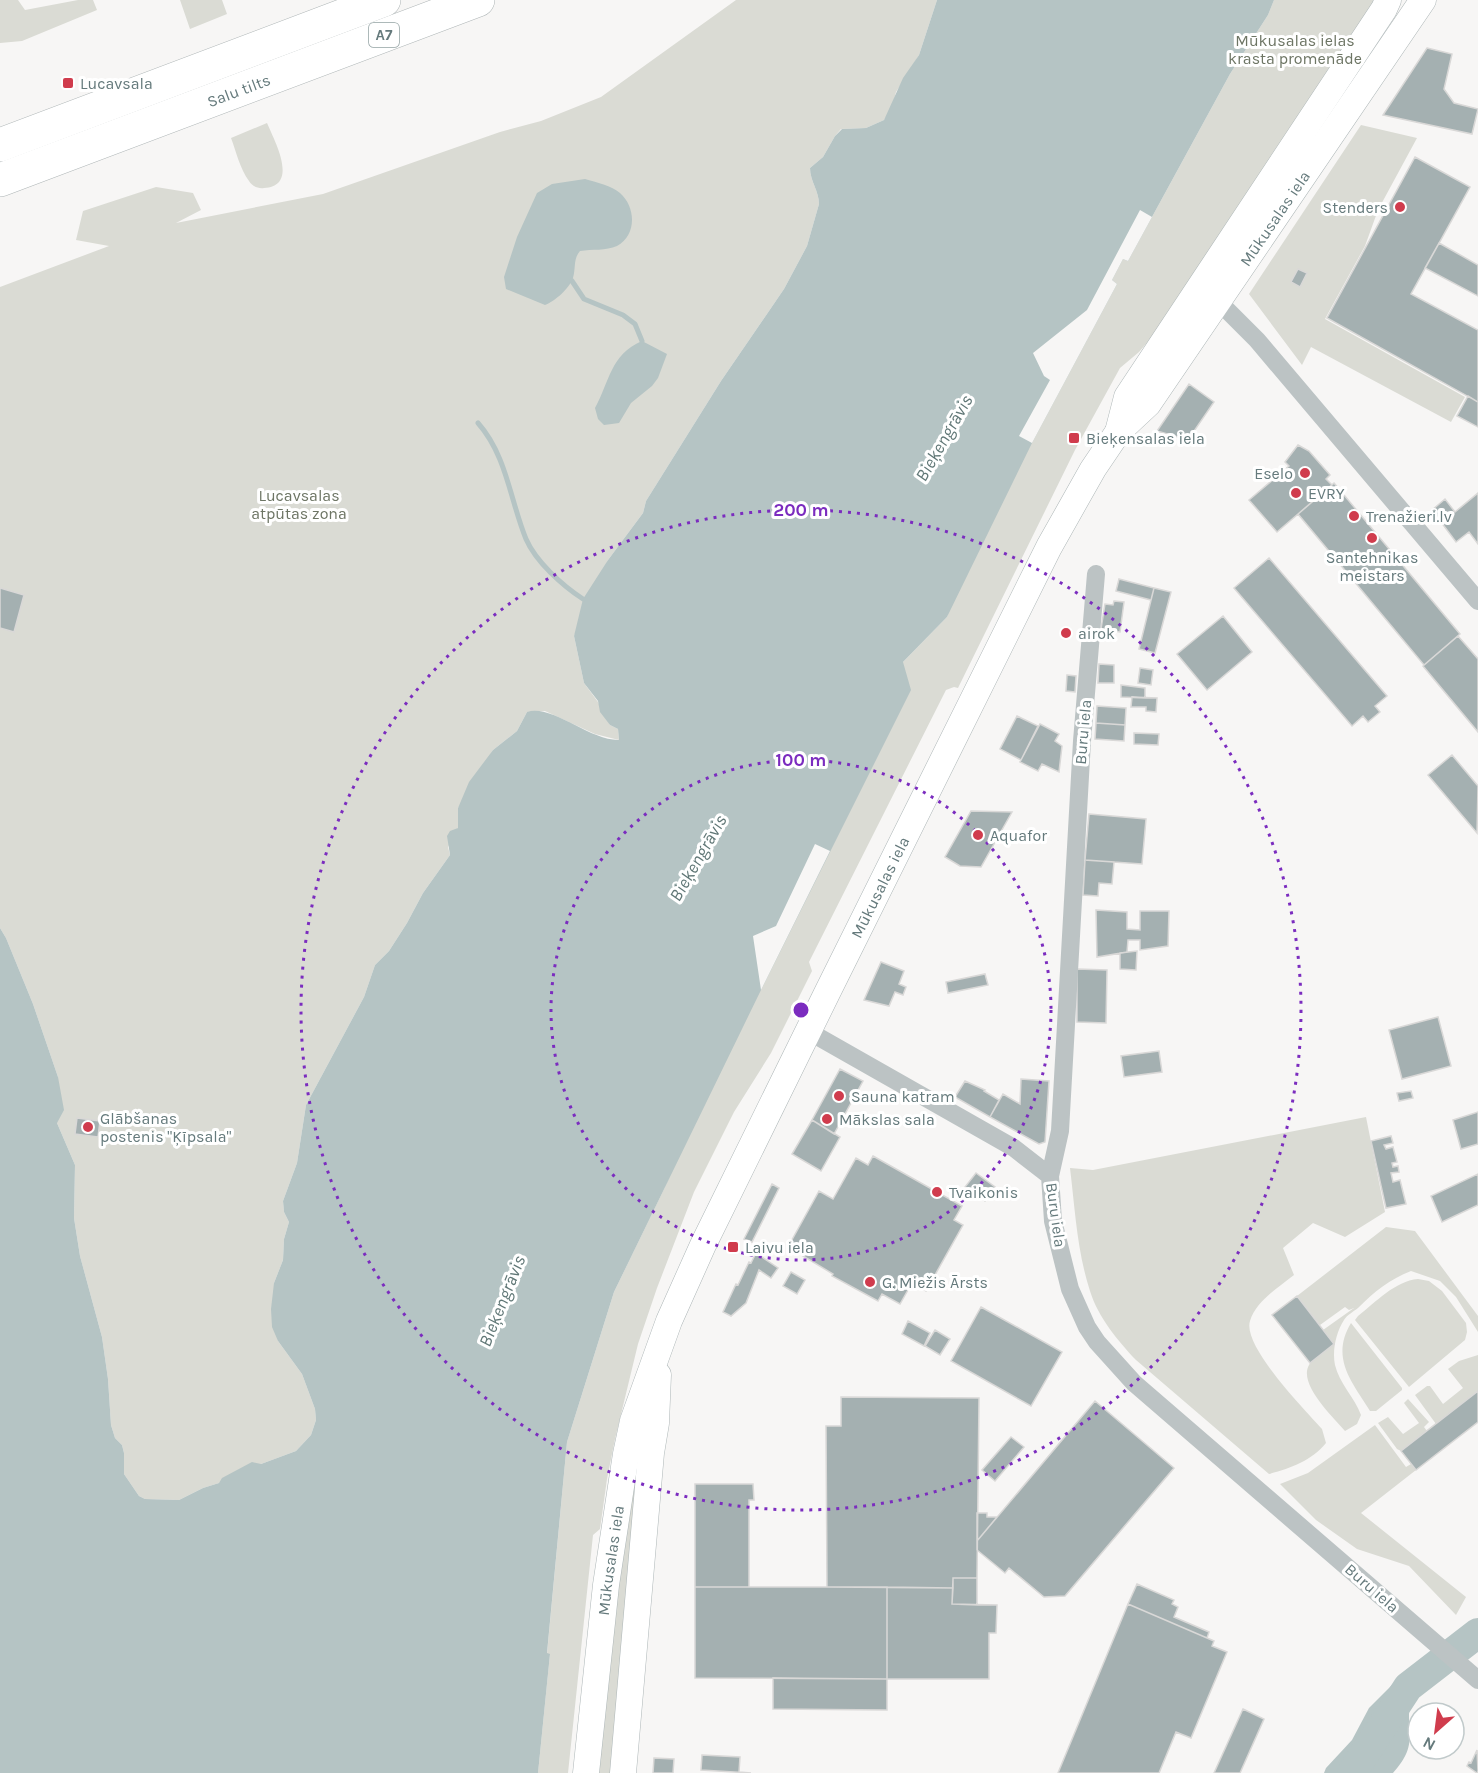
<svg xmlns="http://www.w3.org/2000/svg" width="1478" height="1773" viewBox="0 0 1478 1773" font-family="Karla,sans-serif">
<rect width="100%" height="100%" fill="#f7f6f5"/>
<!-- green -->
<path fill="#dadbd4" d="M 0,0 L 18,0 L 25,10 L 78,0 L 93,0 L 97,10 L 22,41 L 0,43 Z
M 180,0 L 222,0 L 227,14 L 190,29 Z
M 736,0 L 937,0 L 919,55 L 896,92 L 892,107 L 884,120 L 866,128 L 841,129 L 835,136 L 823,157 L 810,168 C 810,181 819,191 819,204 L 807,246 L 784,289 L 721,381 L 646,501 L 643,513 L 608,560 L 574,636 L 584,683 L 598,702 L 610,725 L 618,729 L 619,740 L 595,734 L 545,711 L 527,712 L 517,731 L 493,750 L 458,808 L 458,828 L 448,847 L 450,855 L 423,893 L 407,923 L 389,951 L 375,965 L 364,997 L 306,1105 L 297,1163 L 283,1201 L 284,1212 L 289,1222 L 284,1239 L 283,1260 L 274,1283 L 278,1341 L 302,1374 L 315,1409 L 316,1420 L 311,1435 L 296,1451 L 261,1464 L 254,1464 L 219,1483 L 203,1488 L 179,1500 L 145,1499 L 139,1496 L 124,1474 L 124,1453 L 122,1445 L 115,1438 L 111,1425 L 108,1379 L 102,1337 L 80,1256 L 74,1218 L 75,1165 L 57,1123 L 58,1077 L 33,1004 L 6,938 L 0,928 L 0,287 L 109,246 L 76,240 L 83,211 L 156,187 L 193,193 L 201,210 L 176,223 L 323,194 L 500,132 L 541,121 L 601,97 Z
M 1274,0 L 1375,0 L 1151,338 L 1139,352 L 1120,368 L 1075,450 L 958,688 L 954,687 L 946,690 L 809,962 L 812,971 L 771,1053 L 734,1112 L 694,1192 L 657,1288 L 638,1344 L 615,1439 L 607,1479 L 600,1529 L 593,1535 L 568,1773 L 538,1773 L 550,1654 L 547,1654 L 567,1442 L 614,1292 L 664,1189 L 903,662 L 947,617 L 1033,353 L 1152,217 L 1230,74 L 1268,15 Z
M 267,123 C 274,140 300,186 264,188 C 258,189 252,186 249,181 C 240,169 236,151 231,138 Z
M 1361,125 L 1417,138 L 1378,210 L 1365,246 L 1325,319 L 1465,397 L 1451,422 L 1311,347 L 1302,365 L 1249,294 Z
M 1366,1117 L 1385,1212 L 1345,1237 L 1313,1223 L 1283,1248 L 1294,1275 C 1279,1287 1256,1301 1250,1321 C 1242,1346 1305,1410 1322,1429 L 1326,1443 C 1311,1461 1291,1468 1269,1474 L 1136,1360 C 1118,1341 1098,1317 1090,1291 C 1077,1251 1075,1209 1070,1168 L 1093,1170 Z
M 1386,1227 L 1415,1231 L 1478,1316 L 1478,1332 L 1456,1297 L 1440,1281 L 1411,1271 C 1390,1279 1374,1292 1358,1308 C 1353,1312 1347,1315 1344,1320 C 1336,1332 1332,1351 1335,1365 C 1339,1383 1355,1398 1361,1415 L 1357,1424 L 1345,1431 C 1333,1417 1298,1384 1309,1365 C 1314,1356 1326,1350 1334,1344 L 1323,1330 L 1354,1308 L 1349,1310 L 1345,1307 L 1320,1325 L 1297,1296 Z
M 1418,1279 L 1429,1281 L 1442,1291 L 1466,1323 L 1467,1332 L 1465,1340 L 1409,1387 L 1355,1320 L 1358,1316 C 1376,1302 1395,1281 1418,1279 Z
M 1351,1323 L 1402,1388 L 1402,1390 L 1376,1411 L 1370,1411 C 1352,1382 1330,1358 1351,1323 Z
M 1478,1355 L 1478,1391 L 1436,1424 L 1415,1395 L 1427,1386 L 1430,1386 L 1443,1404 L 1463,1388 L 1448,1369 L 1459,1361 Z
M 1408,1399 L 1429,1422 L 1424,1427 L 1427,1431 L 1401,1451 L 1397,1449 L 1378,1423 L 1388,1417 L 1403,1434 L 1419,1423 L 1404,1403 Z
M 1375,1425 L 1406,1467 L 1411,1464 L 1416,1470 L 1361,1513 L 1466,1597 L 1456,1615 L 1409,1566 L 1357,1549 L 1316,1520 L 1280,1484 L 1308,1473 Z
M 635,1454 L 642,1454 L 613,1773 L 597,1773 L 619,1557 Z"/>
<!-- water -->
<path fill="#b5c4c4" d="M 937,0 L 1274,0 L 1268,15 L 1230,74 L 1128,261 L 1123,259 L 1112,280 L 1117,284 L 1032,443 L 947,617 L 903,662 L 911,690 L 761,990 L 614,1292 L 567,1442 L 547,1653 L 550,1654 L 538,1773 L 0,1773 L 0,928 L 6,938 L 33,1004 L 58,1077 L 64,1110 L 57,1123 L 75,1165 L 74,1218 L 80,1256 L 102,1337 L 108,1379 L 111,1425 L 115,1438 L 122,1445 L 124,1453 L 124,1474 L 139,1496 L 145,1499 L 179,1500 L 203,1488 L 219,1483 L 222,1478 L 252,1462 L 261,1464 L 296,1451 L 311,1435 L 316,1420 L 315,1409 L 302,1374 L 278,1341 L 272,1327 L 271,1309 L 274,1283 L 283,1260 L 284,1239 L 289,1222 L 284,1212 L 283,1201 L 297,1163 L 306,1105 L 364,997 L 375,965 L 389,951 L 407,923 L 423,893 L 450,855 L 447,836 L 450,831 L 458,828 L 458,808 L 469,782 L 493,750 L 517,731 L 527,712 C 552,704 590,741 619,740 L 618,729 L 610,725 L 600,712 L 598,701 L 584,683 L 574,636 L 583,599 L 608,560 L 643,513 L 646,501 L 721,381 L 784,289 L 807,246 L 819,204 C 819,191 810,181 810,168 L 823,157 L 835,136 L 842,129 L 866,128 L 884,120 L 903,78 L 919,55 Z
M 585,179 C 596,182 612,186 620,193 C 636,207 637,235 617,246 C 606,251 592,249 580,251 C 573,259 576,268 573,278 C 569,289 555,301 545,305 L 506,289 L 504,277 L 517,237 L 537,193 L 552,184 Z
M 642,341 L 667,354 L 658,378 L 652,386 L 631,403 L 619,423 L 604,425 L 598,419 L 595,408 C 610,381 610,355 642,341 Z
M 1400,1677 L 1413,1694 C 1401,1728 1423,1740 1393,1773 L 1324,1773 L 1326,1768 L 1352,1740 L 1369,1708 Z"/>
<!-- pier -->
<path fill="#f7f6f5" d="M 1140,210 L 1152,217 L 1128,261 L 1123,259 L 1112,280 L 1117,284 L 1032,443 L 1019,436 L 1050,380 L 1044,376 L 1033,353 L 1087,310 Z
M 815,844 L 830,851 L 761,990 L 753,936 L 776,926 Z"/>
<g fill="none" stroke-linecap="round" stroke-linejoin="round">
<!-- stream -->
<path stroke="#b5c4c4" stroke-width="5" d="M 572,281 L 584,299 L 623,315 L 635,324 L 642,341
M 478,423 C 507,456 510,500 526,539 C 536,562 563,586 583,599"/>
<!-- river -->
<path stroke="#b5c4c4" stroke-width="30" d="M 1352,1773 L 1408,1687 L 1478,1633"/>
</g>
<!-- building -->
<path fill="#a4b0b1" stroke="#d9d8d7" stroke-width="1.5" d="M 1427,48 L 1452,54 L 1444,89 L 1454,103 L 1478,109 L 1472,134 L 1383,115 Z
M 1415,157 L 1470,187 L 1411,294 L 1478,330 L 1478,402 L 1327,318 Z
M 1439,243 L 1478,265 L 1478,296 L 1425,268 Z
M 1298,269 L 1307,273 L 1300,287 L 1291,282 Z
M 1189,384 L 1214,402 L 1188,440 L 1157,431 Z
M 1468,396 L 1478,402 L 1478,427 L 1457,416 Z
M 1298,445 L 1309,451 L 1330,475 L 1326,479 L 1332,485 L 1277,532 L 1249,500 L 1289,466 L 1285,462 Z
M 1334,483 L 1460,634 L 1424,665 L 1298,514 Z
M 1478,493 L 1478,544 L 1469,532 L 1456,542 L 1432,510 L 1445,499 L 1455,512 Z
M 1269,558 L 1387,696 L 1375,706 L 1380,712 L 1368,722 L 1363,716 L 1352,726 L 1234,588 Z
M 1119,579 L 1154,588 L 1151,600 L 1116,591 Z
M 0,588 L 24,595 L 14,632 L 0,628 Z
M 1154,588 L 1171,592 L 1155,653 L 1139,649 Z
M 1114,601 L 1124,602 L 1120,632 L 1101,629 L 1105,604 L 1113,605 Z
M 1223,616 L 1252,652 L 1207,690 L 1177,654 Z
M 1458,636 L 1478,659 L 1478,732 L 1423,666 Z
M 1099,664 L 1114,665 L 1114,683 L 1098,683 Z
M 1140,668 L 1153,670 L 1151,685 L 1138,683 Z
M 1067,675 L 1076,676 L 1075,692 L 1066,691 Z
M 1121,685 L 1145,688 L 1145,698 L 1121,697 Z
M 1132,697 L 1157,698 L 1156,712 L 1146,711 L 1146,707 L 1131,707 Z
M 1097,706 L 1126,708 L 1125,725 L 1096,723 Z
M 1017,716 L 1038,726 L 1021,760 L 1000,749 Z
M 1096,723 L 1125,725 L 1124,741 L 1095,739 Z
M 1040,724 L 1059,734 L 1055,741 L 1062,746 L 1059,772 L 1042,764 L 1038,771 L 1020,762 Z
M 1134,733 L 1159,734 L 1158,745 L 1134,744 Z
M 1452,755 L 1478,786 L 1477,833 L 1428,775 Z
M 971,811 L 1012,812 L 981,867 L 960,866 L 945,857 Z
M 1089,814 L 1146,819 L 1142,864 L 1085,860 Z
M 1085,860 L 1114,862 L 1112,884 L 1099,883 L 1098,896 L 1083,895 Z
M 1096,910 L 1127,912 L 1127,929 L 1140,930 L 1140,911 L 1169,911 L 1168,946 L 1140,950 L 1140,940 L 1128,940 L 1127,952 L 1097,957 Z
M 1137,951 L 1136,970 L 1120,969 L 1120,953 Z
M 881,962 L 904,971 L 899,984 L 906,987 L 903,995 L 895,992 L 889,1006 L 864,1000 Z
M 1077,969 L 1107,970 L 1106,1023 L 1077,1022 Z
M 985,974 L 988,985 L 948,993 L 946,982 Z
M 1438,1017 L 1451,1066 L 1402,1079 L 1389,1030 Z
M 1159,1051 L 1162,1072 L 1124,1077 L 1121,1056 Z
M 840,1069 L 863,1081 L 834,1134 L 812,1120 Z
M 1021,1079 L 1049,1081 L 1045,1142 L 1039,1144 L 990,1117 L 1003,1094 L 1020,1104 Z
M 965,1081 L 985,1090 L 984,1091 L 999,1100 L 990,1117 L 955,1097 Z
M 1411,1091 L 1413,1098 L 1399,1101 L 1397,1093 Z
M 1478,1112 L 1478,1144 L 1461,1149 L 1453,1120 Z
M 77,1118 L 100,1121 L 98,1137 L 75,1134 Z
M 812,1120 L 840,1137 L 821,1171 L 792,1154 Z
M 1391,1136 L 1393,1143 L 1384,1145 L 1386,1149 L 1393,1147 L 1397,1162 L 1392,1163 L 1393,1167 L 1398,1166 L 1399,1172 L 1391,1173 L 1393,1182 L 1400,1180 L 1406,1204 L 1386,1208 L 1371,1141 Z
M 873,1156 L 962,1206 L 954,1220 L 963,1225 L 926,1291 L 912,1283 L 900,1304 L 882,1294 L 878,1301 L 832,1276 L 833,1274 L 788,1247 L 819,1191 L 833,1199 L 856,1158 L 868,1165 Z
M 976,1173 L 995,1187 L 985,1201 L 965,1187 Z
M 1478,1174 L 1478,1205 L 1442,1222 L 1431,1196 Z
M 772,1184 L 779,1188 L 752,1242 L 744,1239 Z
M 756,1253 L 778,1268 L 771,1278 L 759,1270 L 746,1303 L 731,1316 L 723,1312 L 736,1284 L 738,1285 L 749,1262 L 751,1263 Z
M 791,1272 L 805,1280 L 797,1294 L 783,1286 Z
M 1297,1296 L 1334,1344 L 1310,1363 L 1272,1315 Z
M 981,1307 L 1062,1352 L 1031,1406 L 951,1361 Z
M 908,1321 L 930,1333 L 924,1346 L 902,1334 Z
M 935,1330 L 950,1339 L 940,1355 L 925,1346 Z
M 1478,1391 L 1478,1422 L 1416,1470 L 1401,1451 Z
M 841,1397 L 979,1398 L 977,1578 L 953,1578 L 953,1588 L 827,1587 L 826,1426 L 841,1426 Z
M 1095,1401 L 1174,1468 L 1065,1596 L 1044,1597 L 1009,1568 L 1005,1573 L 977,1550 L 977,1541 Z
M 1011,1437 L 1024,1447 L 995,1481 L 982,1470 Z
M 695,1484 L 753,1484 L 754,1500 L 749,1500 L 749,1587 L 695,1587 Z
M 977,1513 L 987,1513 L 987,1517 L 997,1517 L 977,1541 Z
M 953,1578 L 977,1578 L 977,1605 L 952,1604 Z
M 1137,1584 L 1174,1600 L 1172,1604 L 1178,1607 L 1174,1617 L 1209,1632 L 1207,1638 L 1128,1604 Z
M 695,1587 L 887,1587 L 887,1679 L 695,1678 Z
M 887,1587 L 953,1588 L 952,1604 L 997,1605 L 996,1633 L 989,1633 L 989,1679 L 887,1679 Z
M 1128,1604 L 1214,1641 L 1212,1646 L 1227,1652 L 1191,1738 L 1176,1732 L 1159,1773 L 1058,1773 Z
M 773,1678 L 887,1679 L 887,1710 L 773,1709 Z
M 1243,1709 L 1264,1719 L 1240,1773 L 1214,1773 Z
M 1477,1750 L 1478,1771 L 1477,1773 L 1467,1766 L 1469,1762 L 1471,1763 Z
M 702,1755 L 740,1757 L 739,1772 L 751,1773 L 701,1770 Z
M 654,1758 L 674,1759 L 673,1773 L 653,1773 Z"/>
<g fill="none" stroke-linecap="round" stroke-linejoin="round">
<!-- secondary casing -->
<g stroke="#adb6b7" stroke-width="27">
<g id="secondary">
<path d="M 1118,432 L 1127,397 L 1384,9 L 1388,0"/>
<path id="s1" d="M 586,1773 L 606,1585 L 626,1454 L 633,1421 L 669,1321 L 703,1245 L 828,991 L 1049,547 L 1093,469 L 1118,432 L 1148,404 L 1423,0"/>
<path d="M 623,1773 L 651,1453 L 656,1423 L 658,1375"/>
</g>
</g>
<!-- highway casing -->
<g stroke="#aeb5b6" stroke-width="34">
<g id="highway">
<path d="M 0,145 L 384,0"/>
<path id="s2" d="M 0,180 L 478,0"/>
</g>
</g>
<!-- street -->
<path stroke="#bcc3c4" stroke-width="18" d="M 1211,294 L 1257,340 L 1478,601
M 1096,574 L 1082,741 L 1060,1131 L 1050,1176 L 1053,1221 L 1070,1289 L 1087,1327 L 1097,1342 L 1134,1383 L 1478,1680
M 808,1031 L 1014,1148 L 1050,1176"/>
<!-- secondary -->
<use href="#secondary" stroke="#fff" stroke-width="26"/>
<!-- highway -->
<use href="#highway" stroke="#fff" stroke-width="33"/>
</g>
<!-- distance rings -->
<g fill="none" stroke="#7b2cbf" stroke-width="3" stroke-dasharray="3 6">
<circle cx="801" cy="1010" r="250"/>
<circle cx="801" cy="1010" r="500"/>
</g>
<!-- markers -->
<g fill="#d03c4d" stroke="#fff" stroke-width="2">
<rect x="62" y="77" width="12" height="12" rx="3"/>
<circle cx="1400" cy="207" r="6"/>
<rect x="1068" y="432" width="12" height="12" rx="3"/>
<circle cx="1305" cy="473" r="6"/>
<circle cx="1296" cy="493" r="6"/>
<circle cx="1354" cy="516" r="6"/>
<circle cx="1372" cy="538" r="6"/>
<circle cx="1066" cy="633" r="6"/>
<circle cx="978" cy="835" r="6"/>
<circle cx="839" cy="1096" r="6"/>
<circle cx="827" cy="1119" r="6"/>
<circle cx="88" cy="1127" r="6"/>
<circle cx="937" cy="1192" r="6"/>
<rect x="727" y="1241" width="12" height="12" rx="3"/>
<circle cx="870" cy="1282" r="6"/>
</g>
<g text-anchor="middle" dominant-baseline="central" stroke-width="6" stroke-linejoin="round" paint-order="stroke">
<!-- shield labels -->
<rect fill="#fff" stroke="#93a2a3" stroke-width="1.5" x="369" y="23" width="30" height="24" rx="4.5"/>
<g font-size="15" font-weight="bold" fill="#657a7c">
<text x="384" y="35">A7</text>
</g>
<!-- park labels -->
<g font-size="16" fill="#6d7564" stroke="#fff">
<text x="1295" y="40">Mūkusalas ielas<tspan x="1295" dy="18">krasta promenāde</tspan></text>
<text x="299" y="495">Lucavsalas<tspan x="299" dy="18">atpūtas zona</tspan></text>
</g>
<!-- poi labels -->
<g font-size="16" fill="#657a7c" stroke="#fff" text-anchor="start">
<text x="80" y="83">Lucavsala</text>
<text x="1388" y="207" text-anchor="end">Stenders</text>
<text x="1086" y="438">Bieķensalas iela</text>
<text x="1293" y="473" text-anchor="end">Eselo</text>
<text x="1308" y="493">EVRY</text>
<text x="1366" y="516">Trenažieri.lv</text>
<text x="1372" y="557" text-anchor="middle">Santehnikas<tspan x="1372" dy="18">meistars</tspan></text>
<text x="1078" y="633">airok</text>
<text x="990" y="835">Aquafor</text>
<text x="851" y="1096">Sauna katram</text>
<text x="100" y="1118">Glābšanas<tspan x="100" dy="18">postenis "Ķīpsala"</tspan></text>
<text x="839" y="1119">Mākslas sala</text>
<text x="949" y="1192">Tvaikonis</text>
<text x="745" y="1247">Laivu iela</text>
<text x="882" y="1282">G. Miežis Ārsts</text>
</g>
<!-- street labels -->
<g font-size="16" fill="#657a7c" stroke="#fff">
<text stroke="none"><textPath href="#s2" startOffset="255">Salu tilts</textPath></text>
<text stroke="none"><textPath href="#s1" startOffset="1724">Mūkusalas iela</textPath></text>
<text transform="translate(1083 732) rotate(-85)">Buru iela</text>
<text stroke="none"><textPath href="#s1" startOffset="944">Mūkusalas iela</textPath></text>
<text transform="translate(1056 1215) rotate(82)">Buru iela</text>
<text stroke="none"><textPath href="#s1" startOffset="214">Mūkusalas iela</textPath></text>
<text transform="translate(1372 1588) rotate(41)">Buru iela</text>
</g>
<!-- water labels -->
<g font-size="18" font-style="italic" fill="#607776" stroke="#fff">
<text transform="translate(944 438) rotate(-60)">Bieķengrāvis</text>
<text transform="translate(698 858) rotate(-60)">Bieķengrāvis</text>
<text transform="translate(502 1301) rotate(-68)">Bieķengrāvis</text>
</g>
</g>
<circle cx="801" cy="1010" r="9" fill="#7b2cbf" stroke="#fff" stroke-width="3"/>
<g font-size="18" text-anchor="middle" font-weight="bold" fill="#7b2cbf" stroke="#fff" stroke-width="6" stroke-linejoin="round" paint-order="stroke">
<text x="801" y="516">200 m</text>
<text x="801" y="766">100 m</text>
</g>
<!-- north arrow -->
<g transform="translate(1436 1731) rotate(208)"><circle r="28" fill="#ffffff" stroke="#c1cacb" stroke-width="1.5"/>
<path d="M0-4.5L10 22L0 15L-10 22Z" fill="#d03c4d"/>
<text y="-9" font-size="16" font-weight="bold" text-anchor="middle" fill="#657a7c">N</text>
</g>
</svg>
